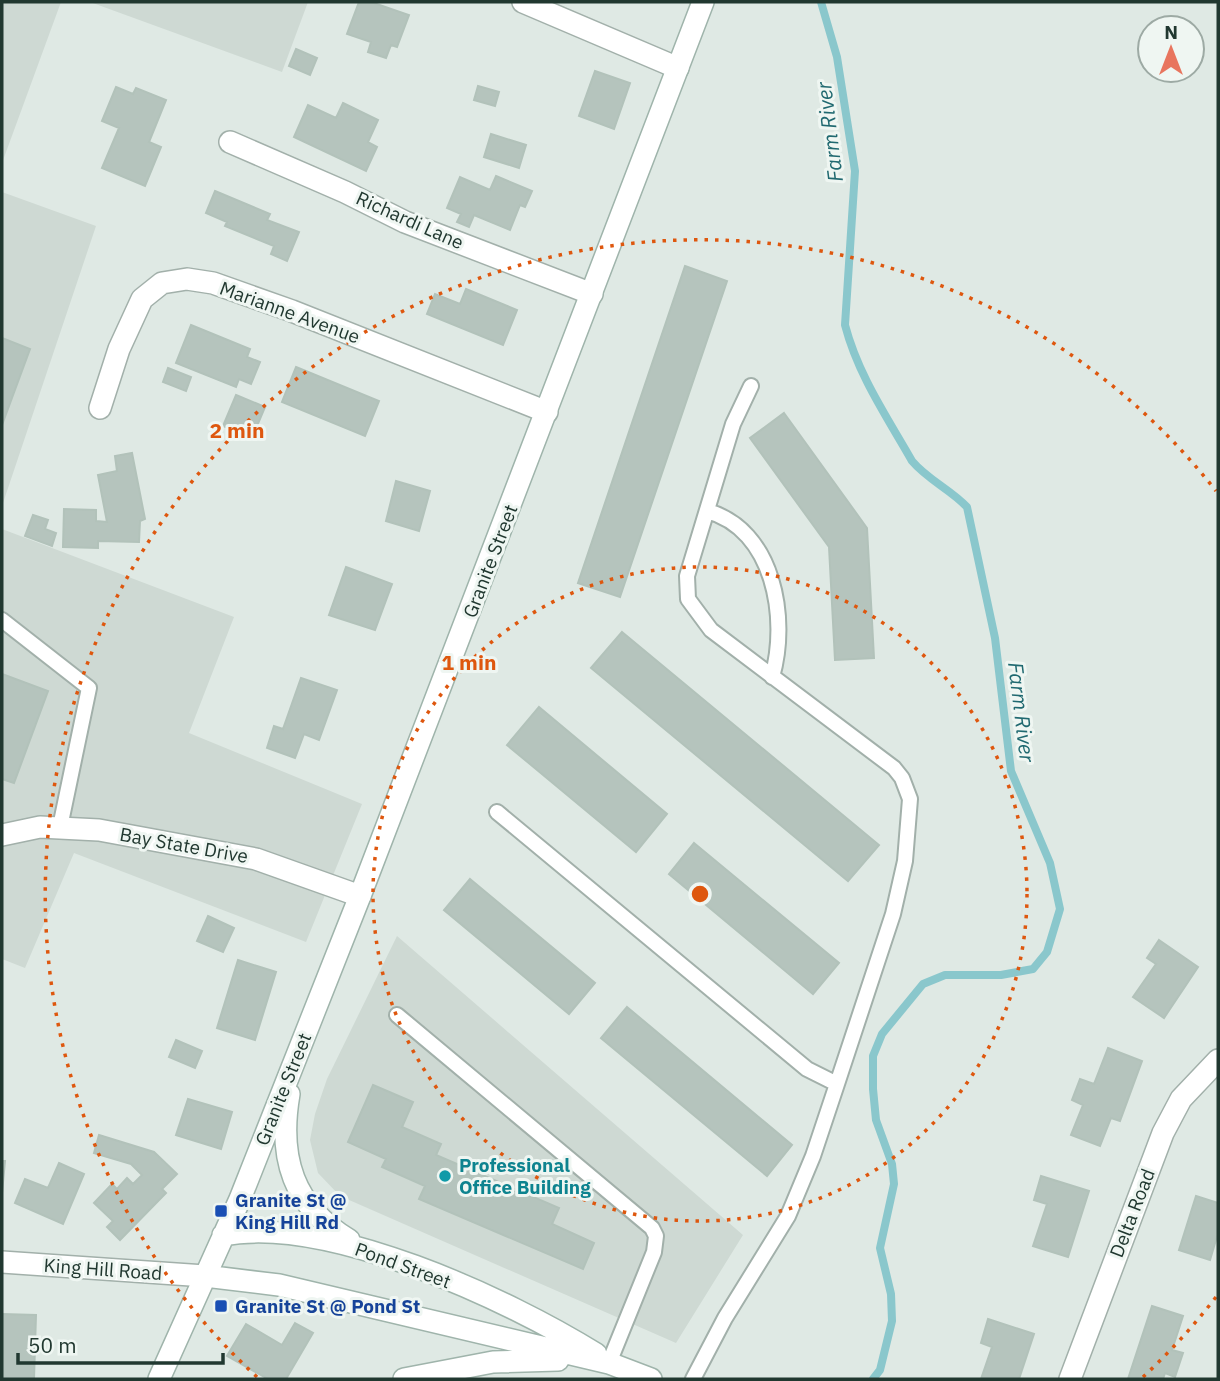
<svg xmlns="http://www.w3.org/2000/svg" width="1220" height="1381" viewBox="0 0 1220 1381" font-family="'IBM Plex Sans',sans-serif">
<rect width="100%" height="100%" fill="#dfe9e4"/>
<!-- built -->
<path fill="#ced9d3" d="M 2,2 L 61,2 L 2,163 Z
M 90,2 L 308,2 L 282,72 Z
M 2,192 L 96,226 L 2,506 Z
M 2,529 L 234,617 L 189,733 L 362,804 L 306,942 L 74,853 L 25,968 L 2,959 Z
M 397,936 L 743,1235 L 676,1343 L 340,1196 L 318,1173 L 310,1140 L 315,1114 L 327,1079 Z"/>
<g fill="none" stroke-linecap="round" stroke-linejoin="round">
<!-- stream -->
<path stroke="#8ac7cc" stroke-width="8" d="M 821,2 L 837,57 L 855,171 L 845,325 C 858,375 887,417 912,461 C 928,480 950,489 967,507 L 995,638 L 1011,771 L 1050,863 L 1060,909 L 1047,952 L 1033,969 L 1001,975 L 945,975 L 923,984 L 882,1034 L 873,1056 L 873,1089 L 876,1120 L 892,1164 L 894,1184 L 880,1248 L 891,1294 L 892,1321 L 880,1370 L 873,1379"/>
</g>
<!-- building -->
<path fill="#b5c4bd" stroke="#b2c2ba" stroke-width="2" d="M 359,2 L 371,2 L 409,15 L 397,47 L 391,45 L 386,58 L 368,52 L 371,42 L 347,34 Z
M 296,49 L 317,58 L 310,75 L 289,66 Z
M 595,71 L 630,83 L 614,129 L 579,116 Z
M 478,86 L 499,92 L 495,106 L 474,100 Z
M 116,87 L 133,94 L 136,88 L 166,100 L 149,142 L 161,147 L 145,186 L 102,168 L 119,128 L 102,121 Z
M 343,103 L 378,120 L 368,142 L 377,147 L 366,171 L 294,137 L 308,105 L 336,118 Z
M 491,134 L 526,145 L 519,168 L 484,157 Z
M 496,176 L 532,191 L 525,207 L 520,205 L 510,230 L 474,215 L 469,227 L 457,222 L 461,214 L 447,208 L 460,177 L 490,190 Z
M 215,191 L 270,214 L 267,220 L 299,232 L 287,261 L 271,254 L 274,246 L 225,226 L 227,222 L 206,213 Z
M 685,266 L 727,281 L 620,597 L 578,583 Z
M 466,289 L 517,310 L 503,345 L 427,314 L 435,294 L 460,304 Z
M 191,325 L 250,349 L 247,357 L 260,362 L 251,384 L 239,379 L 236,387 L 176,363 Z
M 2,338 L 30,349 L 2,425 Z
M 296,367 L 379,401 L 365,436 L 282,402 Z
M 168,368 L 191,377 L 186,391 L 163,382 Z
M 236,395 L 265,407 L 252,438 L 223,426 Z
M 784,413 L 867,528 L 874,658 L 835,660 L 829,547 L 750,438 Z
M 132,453 L 145,519 L 140,521 L 139,542 L 98,541 L 98,548 L 63,547 L 64,509 L 96,510 L 96,521 L 107,522 L 98,475 L 117,471 L 115,456 Z
M 396,481 L 430,491 L 419,531 L 386,521 Z
M 33,515 L 48,520 L 45,529 L 56,533 L 52,546 L 25,536 Z
M 346,567 L 392,584 L 375,630 L 329,615 Z
M 622,632 L 879,845 L 848,881 L 591,668 Z
M 2,674 L 48,691 L 14,783 L 2,779 Z
M 301,678 L 337,690 L 319,740 L 304,734 L 295,758 L 267,748 L 274,726 L 283,729 Z
M 539,707 L 667,814 L 636,852 L 507,745 Z
M 694,843 L 839,963 L 813,994 L 669,874 Z
M 470,879 L 595,983 L 569,1014 L 444,910 Z
M 208,916 L 234,928 L 223,952 L 197,941 Z
M 1159,940 L 1198,967 L 1164,1018 L 1133,997 L 1156,964 L 1147,958 Z
M 238,960 L 276,972 L 255,1040 L 217,1028 Z
M 627,1007 L 792,1145 L 767,1176 L 601,1038 Z
M 176,1040 L 202,1051 L 195,1068 L 169,1057 Z
M 1108,1048 L 1142,1061 L 1120,1121 L 1111,1118 L 1100,1146 L 1071,1135 L 1083,1105 L 1072,1100 L 1080,1079 L 1094,1084 Z
M 373,1085 L 413,1102 L 402,1127 L 441,1144 L 436,1155 L 559,1208 L 552,1224 L 594,1243 L 583,1269 L 419,1199 L 425,1186 L 382,1167 L 386,1159 L 348,1142 Z
M 188,1099 L 232,1112 L 221,1149 L 176,1135 Z
M 99,1135 L 154,1152 L 177,1174 L 162,1189 L 166,1193 L 120,1240 L 107,1227 L 113,1221 L 94,1203 L 112,1184 L 117,1189 L 127,1178 L 133,1184 L 142,1175 L 131,1164 L 94,1153 Z
M 2,1161 L 5,1161 L 2,1193 Z
M 59,1163 L 84,1174 L 63,1224 L 15,1203 L 25,1179 L 48,1188 Z
M 1041,1176 L 1089,1191 L 1068,1257 L 1033,1246 L 1047,1204 L 1034,1200 Z
M 1196,1196 L 1218,1203 L 1218,1233 L 1210,1260 L 1179,1250 Z
M 1152,1306 L 1183,1316 L 1172,1350 L 1183,1353 L 1175,1377 L 1165,1373 L 1163,1379 L 1128,1379 Z
M 2,1314 L 36,1315 L 34,1379 L 2,1379 Z
M 988,1319 L 1034,1334 L 1019,1379 L 981,1379 L 992,1347 L 981,1343 Z
M 295,1323 L 313,1333 L 286,1379 L 268,1379 L 227,1356 L 246,1324 L 282,1345 Z"/>
<g fill="none" stroke-linecap="round" stroke-linejoin="round">
<!-- service casing -->
<g stroke="#a2b0aa" stroke-width="18">
<path id="service" d="M 707,511 C 774,529 789,619 772,677
M 2,620 L 89,688 L 60,827
M 497,812 L 807,1069 L 837,1084
M 397,1015 L 652,1228 L 656,1236 L 654,1252 L 609,1363
M 693,1379 L 725,1318 L 788,1216 L 813,1156 L 837,1084 L 893,914 L 905,861 L 910,799 L 902,778 L 894,768 L 711,630 L 688,599 L 687,576 L 733,424 L 751,386"/>
</g>
<!-- minor casing -->
<g stroke="#a2b0aa" stroke-width="24">
<path id="minor" d="M 523,2 L 678,68
M 230,142 L 345,192 L 405,222 L 592,294
M 100,408 L 119,349 L 142,299 L 162,283 L 187,279 L 213,283 L 292,311 L 547,412
M 2,835 L 40,827 L 99,830 L 256,859 L 360,896
M 2,1262 L 205,1276
M 1070,1379 L 1163,1133 L 1181,1099 L 1218,1060"/>
</g>
<!-- secondary casing -->
<g stroke="#9fb4ab" stroke-width="24">
<path id="secondary" d="M 289,1094 C 278,1158 293,1206 349,1240
M 223,1235 C 327,1215 508,1299 596,1354
M 205,1276 L 279,1285 L 609,1363 L 651,1379
M 159,1379 L 240,1199 L 360,896 L 703,2
M 404,1379 L 493,1362 L 558,1360"/>
</g>
<!-- service -->
<use href="#service" stroke="#fff" stroke-width="14"/>
<!-- minor -->
<use href="#minor" stroke="#fff" stroke-width="21"/>
<!-- secondary -->
<use href="#secondary" stroke="#fff" stroke-width="21"/>
</g>
<!-- distance rings -->
<g fill="none" stroke="#de570e" stroke-width="3.5" stroke-dasharray="3.5 7">
<circle cx="700" cy="894" r="327"/>
<path d="M1216 1297A655 655 0 0 1 1143 1377M257 1377A655 655 0 1 1 1216 491"/>
</g>
<!-- markers -->
<circle fill="#0f9aa8" stroke="#eff6f2" stroke-width="2.5" cx="445" cy="1176" r="7"/>
<g fill="#1a4fb4" stroke="#eff6f2" stroke-width="2.5">
<rect x="214" y="1204" width="14" height="14" rx="3.5"/>
<rect x="214" y="1299" width="14" height="14" rx="3.5"/>
</g>
<g text-anchor="middle" dominant-baseline="central" stroke-width="6" stroke-linejoin="round" paint-order="stroke">
<!-- street labels -->
<g font-size="19" fill="#213830" stroke="#eff6f2">
<text transform="translate(410 220) rotate(24)">Richardi Lane</text>
<text transform="translate(290 312) rotate(20)">Marianne Avenue</text>
<text transform="translate(490 561) rotate(-69)">Granite Street</text>
<text transform="translate(184 845) rotate(10)">Bay State Drive</text>
<text transform="translate(283 1089) rotate(-68)">Granite Street</text>
<text transform="translate(1132 1213) rotate(-69)">Delta Road</text>
<text transform="translate(403 1265) rotate(20)">Pond Street</text>
<text transform="translate(103 1269) rotate(4)">King Hill Road</text>
</g>
<!-- culture labels -->
<g font-size="19" font-weight="bold" fill="#0d838f" stroke="#eff6f2" text-anchor="start">
<text x="459" y="1165">Professional<tspan x="459" dy="22">Office Building</tspan></text>
</g>
<!-- transit labels -->
<g font-size="19" font-weight="bold" fill="#164399" stroke="#eff6f2" text-anchor="start">
<text x="235" y="1200">Granite St @<tspan x="235" dy="22">King Hill Rd</tspan></text>
<text x="235" y="1306">Granite St @ Pond St</text>
</g>
<!-- water labels -->
<g font-size="21" font-style="italic" fill="#206970" stroke="#eff6f2">
<text transform="translate(829 132) rotate(-97)">Farm River</text>
<text transform="translate(1022 712) rotate(83)">Farm River</text>
</g>
</g>
<circle cx="700" cy="894" r="10" fill="#de570e" stroke="#eff6f2" stroke-width="3.5"/>
<g font-size="21" text-anchor="middle" font-weight="bold" fill="#de570e" stroke="#eff6f2" stroke-width="6" stroke-linejoin="round" paint-order="stroke">
<text x="237" y="438">2 min</text>
<text x="469" y="670">1 min</text>
</g>
<!-- border -->
<rect width="1220" height="1381" fill="none" stroke="#213830" stroke-width="7"/>
<!-- north arrow -->
<g transform="translate(1171 49)"><circle r="33" fill="#eff6f2" stroke="#9daaa4" stroke-width="2"/>
<path d="M0-5L12 26L0 18L-12 26Z" fill="#e8755e"/>
<text y="-10" font-size="19" font-weight="bold" text-anchor="middle" fill="#213830">N</text>
</g>
<!-- scale -->
<path d="M18 1353v10h205v-10" fill="none" stroke="#213830" stroke-width="3.5"/>
<text x="28" y="1353" font-size="21" fill="#213830" stroke="#eff6f2" stroke-width="5" paint-order="stroke">50 m</text>
</svg>
